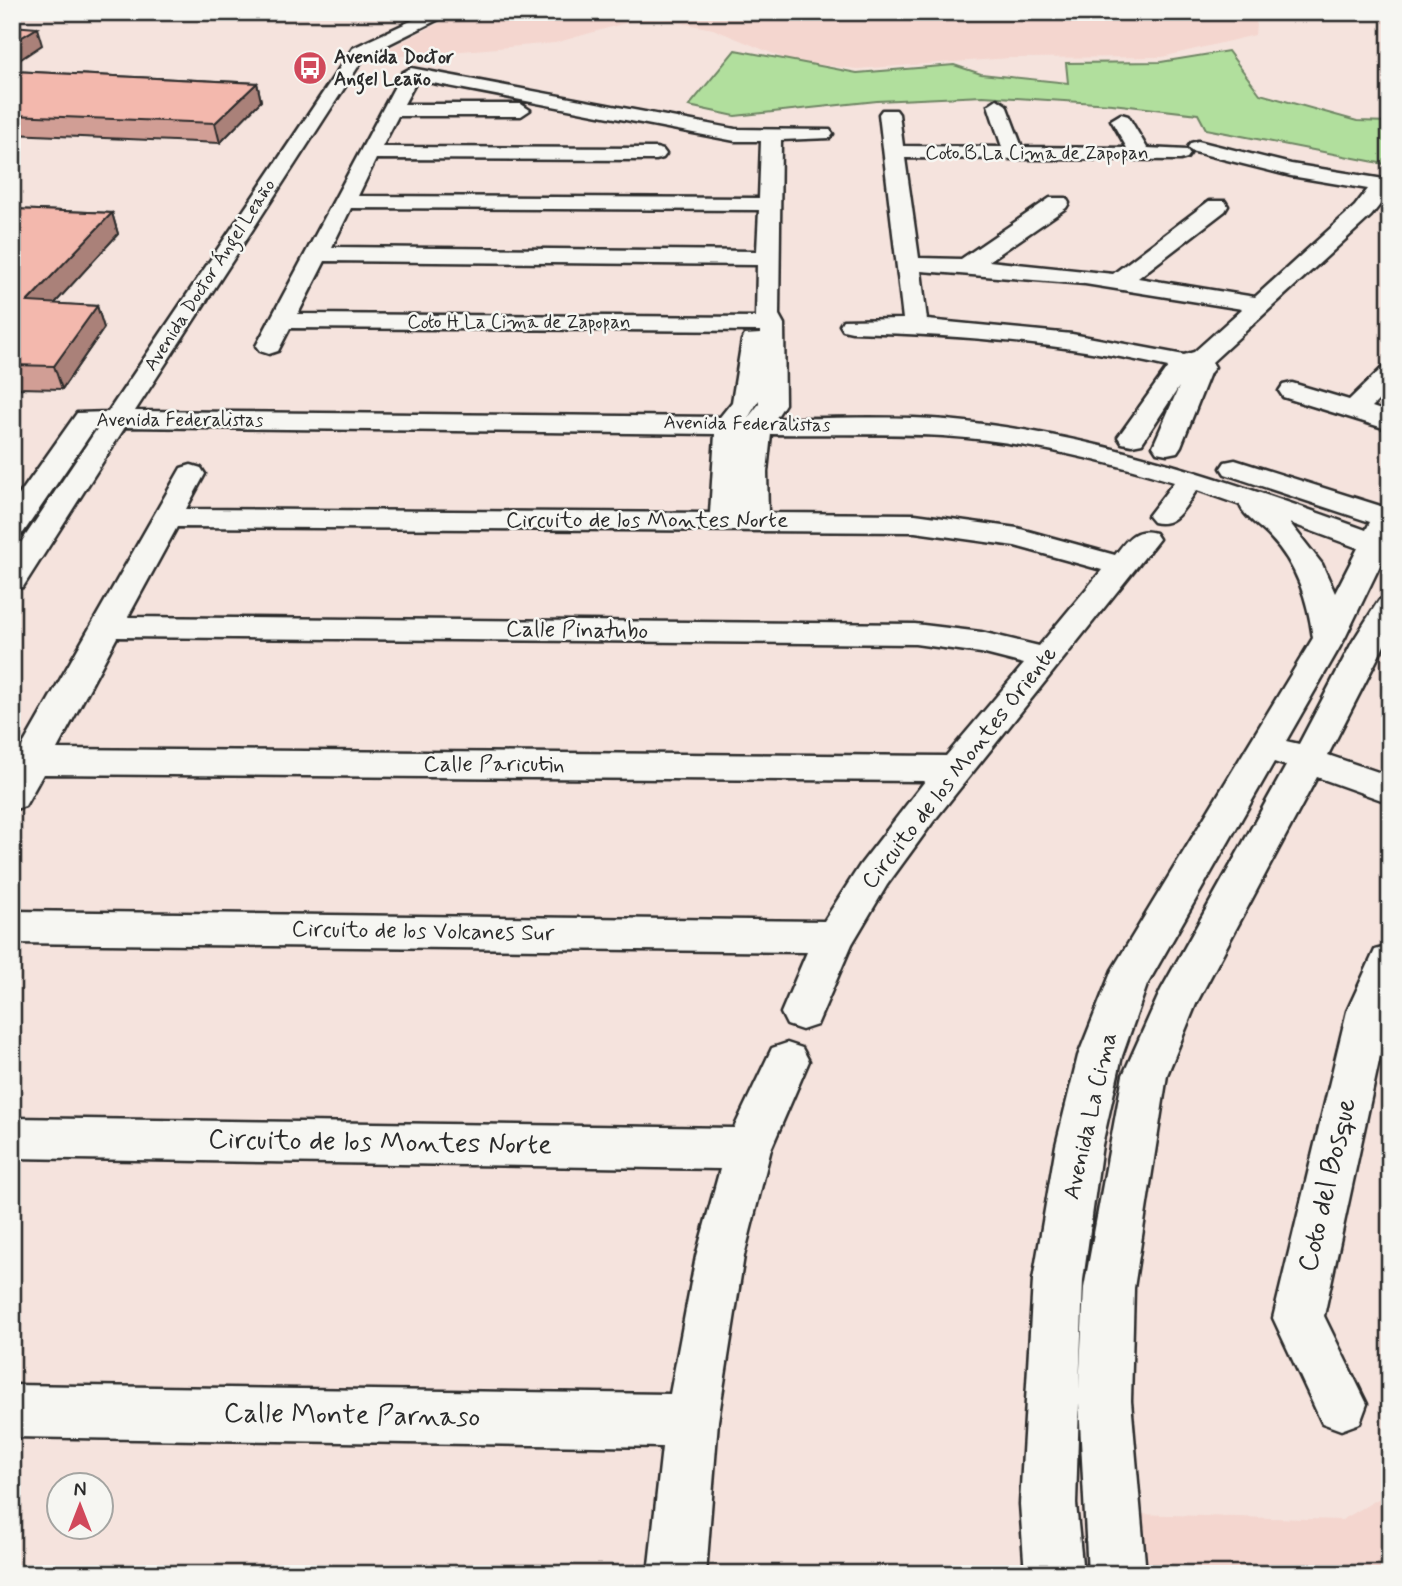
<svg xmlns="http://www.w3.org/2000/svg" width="1402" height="1586" viewBox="0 0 1402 1586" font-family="Mynerve,sans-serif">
<rect width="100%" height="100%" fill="#f5e3dd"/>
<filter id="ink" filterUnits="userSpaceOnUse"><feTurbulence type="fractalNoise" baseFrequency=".0143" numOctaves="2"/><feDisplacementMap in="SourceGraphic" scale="14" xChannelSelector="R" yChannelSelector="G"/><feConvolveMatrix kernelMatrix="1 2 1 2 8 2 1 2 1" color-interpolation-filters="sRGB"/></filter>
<g filter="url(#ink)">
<!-- built -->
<path fill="#f4d6cf" d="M 461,12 L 1256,12 L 1257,13 L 1255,35 L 1162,57 L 1010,58 L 857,69 L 793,62 L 713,29 L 660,19 L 629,22 L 555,43 L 368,59 Z
M 1390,1492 L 1390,1574 L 1147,1574 L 1135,1514 L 1342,1520 Z"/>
<!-- green -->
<path fill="#b1df9d" stroke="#6e8564" stroke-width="2" d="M 735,50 L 857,73 L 954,65 L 981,74 L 1068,83 L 1066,63 L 1161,62 L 1228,51 L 1260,94 L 1357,121 L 1390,122 L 1390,165 L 1206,129 L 1198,114 L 1112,104 L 983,96 L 877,101 L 735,116 L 689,106 Z"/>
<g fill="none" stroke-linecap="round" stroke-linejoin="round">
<!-- minor casing -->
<g stroke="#2b2b2b" stroke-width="5">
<path id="minor" d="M 430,12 L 453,12 L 365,56 L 135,411 L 720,417 L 732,402 L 742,340 L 745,335 L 760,334 L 760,331 L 290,328 L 278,351 L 269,354 L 260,351 L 256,346 L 402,73 L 411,68 L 735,129 L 830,130 L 833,134 L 830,138 L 781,140 L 779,315 L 784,324 L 785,404 L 776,418 C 833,419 890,415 946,420 C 1093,433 1229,481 1366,530 L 1370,522 L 1225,474 L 1221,468 L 1225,462 L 1235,460 L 1390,509 L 1390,558 L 1384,557 L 1345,638 L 1286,741 L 1299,744 L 1353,641 L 1379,600 L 1390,597 L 1390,634 L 1328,755 L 1390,776 L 1390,803 L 1317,777 L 1196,1004 L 1167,1075 L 1134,1288 L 1131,1401 L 1146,1574 L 1088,1574 L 1079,1403 L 1076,1504 L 1083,1574 L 1025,1574 L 1020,1504 L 1033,1280 L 1056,1145 L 1078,1056 L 1112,970 L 1313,638 C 1308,600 1297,565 1270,537 C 1261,527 1244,517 1240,505 L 1197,490 C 1184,507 1176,528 1153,522 L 1148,516 L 1174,482 C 1099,459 1021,441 943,436 C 886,433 828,435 771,434 L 767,472 L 768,513 L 915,514 L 1017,528 L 1115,555 C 1127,540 1134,527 1155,533 L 1159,539 L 933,822 L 887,885 L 852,944 L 817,1025 L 802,1030 L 787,1025 L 781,1013 L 807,952 L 12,943 L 12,911 L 824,921 L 860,865 L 925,781 L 43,774 L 25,806 L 12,810 L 12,764 L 181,468 L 191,465 L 201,468 L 205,474 L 186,509 L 710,513 L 715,434 L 125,427 L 23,587 L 12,589 L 12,556 L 97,429 L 94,429 L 23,533 L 12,536 L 12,505 L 77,413 L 108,412 L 353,48 ZM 417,80 L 735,141 L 761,141 L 759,198 L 358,196 L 376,159 L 656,160 L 663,158 L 666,154 L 663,150 L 656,148 L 382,147 L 398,116 L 521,116 L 530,110 L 521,104 L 404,104 ZM 351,208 L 759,210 L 757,251 L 332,247 ZM 325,261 L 757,265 L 756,317 L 298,314 ZM 759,400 L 759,404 L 748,418 ZM 1290,523 L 1358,548 L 1335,593 L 1322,564 ZM 177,527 L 915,532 L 1015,546 L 1102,570 L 1039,646 L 981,632 L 915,624 L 128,617 ZM 117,637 L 915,644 L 981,653 L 1024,664 L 946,756 L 57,749 ZM 1274,762 L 1286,766 L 1161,990 L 1123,1075 L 1084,1288 L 1079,1390 L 1083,1280 L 1102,1145 L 1122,1056 L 1147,985 Z
M 997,99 L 1006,105 L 1022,147 L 1127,148 L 1111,120 L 1121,114 L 1128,116 L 1147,148 L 1187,150 L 1190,154 L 1187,158 L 1180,160 L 905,158 L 919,258 L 961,259 L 1050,198 L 1066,198 L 1069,203 L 1066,208 L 989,261 L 1113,274 L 1209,201 L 1225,201 L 1228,206 L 1225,211 L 1138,278 L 1255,297 L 1355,206 L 1368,189 L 1291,176 L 1191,151 L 1188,147 L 1191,143 L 1198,141 L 1291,164 L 1390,180 L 1390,192 L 1371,216 L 1212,362 L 1215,367 L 1210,373 L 1181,446 L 1177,452 L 1167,454 L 1157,452 L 1153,446 L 1179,387 L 1142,443 L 1132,445 L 1122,443 L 1118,437 L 1168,367 C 1064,343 958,335 852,332 L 843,330 L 840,325 L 843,320 L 903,319 L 879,114 L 882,110 L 896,110 L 899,114 L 903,146 L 1002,147 L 988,105 ZM 921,271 L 1085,284 L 1242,309 L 1194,352 L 1184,355 L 1072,334 L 927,320 Z
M 1390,366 L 1390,389 L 1372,407 L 1390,413 L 1390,430 L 1283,397 L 1279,391 L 1283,385 L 1292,383 L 1349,400 L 1381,369 Z
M 1390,946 L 1390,1010 L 1324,1316 L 1367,1404 L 1360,1423 L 1341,1430 L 1322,1423 L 1273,1318 L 1347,1011 L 1375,950 Z
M 787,1043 L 802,1048 L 809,1061 L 771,1149 L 744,1256 L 718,1421 L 706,1574 L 648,1574 L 662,1447 L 12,1437 L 12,1385 L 670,1394 L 696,1256 L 720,1169 L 12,1158 L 12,1118 L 734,1128 L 772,1048 Z"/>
</g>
<!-- minor -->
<use href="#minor" fill="#f6f6f2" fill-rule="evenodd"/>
</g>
<!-- wall -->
<path fill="#d19e95" stroke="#2b2b2b" stroke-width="2" d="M 12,71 L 257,83 L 261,101 L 220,143 L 12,134 Z
M 12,209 L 112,213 L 118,234 L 54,304 L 97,306 L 104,328 L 62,389 L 19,388 L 12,396 Z"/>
<!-- shaded-wall -->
<path fill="#aa8179" stroke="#2b2b2b" stroke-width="2" d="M 37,28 L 42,45 L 12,65 L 12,43 Z
M 257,83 L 261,101 L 220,143 L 215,123 Z
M 112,213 L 118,234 L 35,325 L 27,302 Z
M 97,306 L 104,328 L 62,389 L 54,366 Z
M 12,370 L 19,388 L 12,396 Z"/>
<!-- building -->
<path fill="#f3b8ad" stroke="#2b2b2b" stroke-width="2" d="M 12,26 L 37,28 L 12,43 Z
M 12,71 L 257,83 L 215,123 L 12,115 Z
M 12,209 L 112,213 L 27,302 L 97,306 L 54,366 L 12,365 Z"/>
</g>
<!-- icons -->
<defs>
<g id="bus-disc" transform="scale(1.75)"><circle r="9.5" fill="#d1495b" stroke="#f6f6f2"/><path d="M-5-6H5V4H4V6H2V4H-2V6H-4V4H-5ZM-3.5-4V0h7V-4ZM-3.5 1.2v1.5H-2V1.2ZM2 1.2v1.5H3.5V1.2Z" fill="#fff"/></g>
</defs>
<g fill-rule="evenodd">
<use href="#bus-disc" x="310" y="68"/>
</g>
<g text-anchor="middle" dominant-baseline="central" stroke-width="5" stroke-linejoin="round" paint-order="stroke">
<!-- far-poi labels -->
<g font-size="19" font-weight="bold" fill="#2b2b2b" stroke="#f6f6f2" text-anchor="start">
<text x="334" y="57">Avenida Doctor<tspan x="334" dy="22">Angel Leaño</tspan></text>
</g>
<!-- far-street labels -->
<g font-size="19" fill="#2b2b2b" stroke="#f6f6f2">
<text x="1037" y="153">Coto B La Cima de Zapopan</text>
<text transform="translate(210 275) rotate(-57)">Avenida Doctor Ángel Leaño</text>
<text x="519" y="322">Coto H La Cima de Zapopan</text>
<text x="180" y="420">Avenida Federalistas</text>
<text transform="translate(747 424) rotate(1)">Avenida Federalistas</text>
</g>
<!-- street labels -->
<g font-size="23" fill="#2b2b2b" stroke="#f6f6f2">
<text x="647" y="521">Circuito de los Montes Norte</text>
<text transform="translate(577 631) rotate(1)">Calle Pinatubo</text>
<text x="494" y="765">Calle Paricutin</text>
<text transform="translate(960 768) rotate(-52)">Circuito de los Montes Oriente</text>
<text transform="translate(423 932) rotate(1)">Circuito de los Volcanes Sur</text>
<text transform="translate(1091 1116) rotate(-77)">Avenida La Cima</text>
</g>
<!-- near-street labels -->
<g font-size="28" fill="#2b2b2b" stroke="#f6f6f2">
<text transform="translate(380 1143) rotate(1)">Circuito de los Montes Norte</text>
<text transform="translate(1328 1185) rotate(-77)">Coto del Bosque</text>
<text transform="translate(352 1416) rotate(1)">Calle Monte Parnaso</text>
</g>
</g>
<!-- margin -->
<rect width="1402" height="1586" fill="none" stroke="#f6f6f2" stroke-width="42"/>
<rect x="21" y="21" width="1360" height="1544" fill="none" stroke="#2b2b2b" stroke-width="2.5" filter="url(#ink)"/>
<!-- north arrow -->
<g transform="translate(80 1506)"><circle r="33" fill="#f6f6f2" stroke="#a5a5a2" stroke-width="2"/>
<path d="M0-5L12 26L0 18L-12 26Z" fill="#d1495b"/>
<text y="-10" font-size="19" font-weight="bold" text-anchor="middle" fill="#2b2b2b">N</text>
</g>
</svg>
